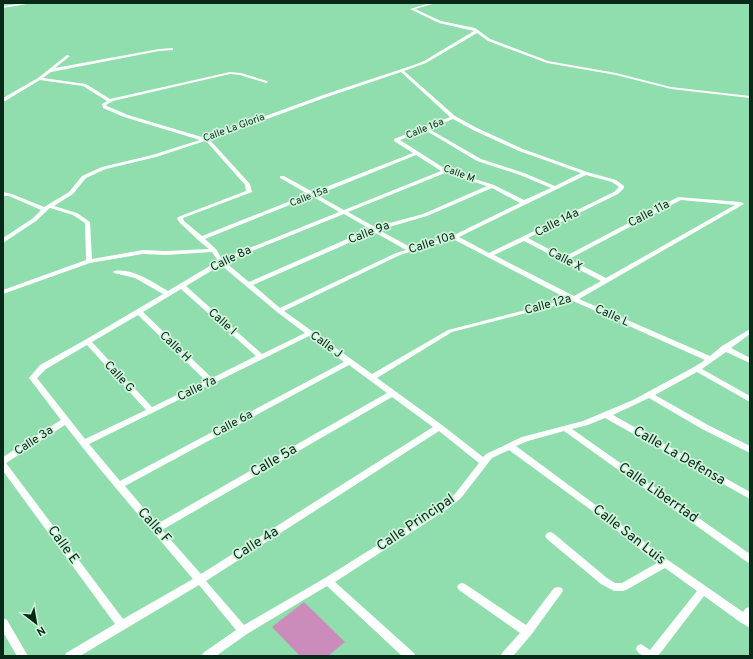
<svg xmlns="http://www.w3.org/2000/svg" width="753" height="659" viewBox="0 0 753 659" font-family="Overpass,sans-serif">
<rect width="100%" height="100%" fill="#90ddad"/>
<!-- green -->
<path fill="#cb8cbc" d="M 304,602 L 345,642 L 328,656 L 300,656 L 272,627 Z"/>
<g fill="none" stroke-linecap="round" stroke-linejoin="round">
<!-- minor -->
<path fill="#fff" fill-rule="evenodd" d="M 24,3 L 33,3 L 3,8 L 3,6 Z
M 430,3 L 436,3 L 415,9 L 441,21 L 475,28 L 490,39 L 548,61 L 616,73 L 671,87 L 750,96 L 750,98 L 671,89 L 616,75 L 547,63 L 488,41 L 477,33 L 426,63 L 404,71 L 455,116 L 477,128 L 523,149 L 587,172 L 616,180 L 624,186 L 624,188 L 618,194 L 528,238 L 564,257 L 678,197 L 741,202 L 744,204 L 579,299 L 710,356 L 722,346 L 750,329 L 750,334 L 731,348 L 750,358 L 750,363 L 726,352 L 702,369 L 750,396 L 750,402 L 697,372 L 655,395 L 708,425 L 750,446 L 750,453 L 702,429 L 649,398 L 613,415 L 750,492 L 750,499 L 605,418 L 588,425 L 572,429 L 750,554 L 750,563 L 747,562 L 564,431 L 528,441 L 516,446 L 597,506 L 668,560 L 743,612 L 746,608 L 750,607 L 750,628 L 740,622 L 704,596 L 658,656 C 650,656 640,658 636,649 L 637,646 L 641,644 L 650,650 L 697,591 L 665,568 L 626,590 L 623,591 L 614,591 L 601,584 L 547,539 L 545,536 L 547,533 L 550,532 L 553,533 L 607,578 L 615,583 L 622,583 L 657,563 L 591,510 L 509,450 L 492,458 L 461,498 L 449,508 L 335,582 L 414,653 L 415,656 L 402,656 L 327,586 L 247,634 L 216,656 L 202,656 L 203,653 L 236,630 L 199,585 L 80,656 L 65,656 L 66,653 L 115,624 L 3,471 L 3,457 L 61,420 L 29,378 L 40,365 L 85,340 L 163,294 L 135,278 L 114,273 L 113,272 L 114,271 C 133,268 152,282 168,291 L 218,261 L 212,252 L 166,255 L 143,254 L 90,263 L 3,294 L 3,290 L 86,260 L 85,223 L 73,215 L 50,208 L 36,221 L 3,243 L 3,238 L 32,219 L 41,210 L 9,196 L 3,196 L 3,192 L 12,194 L 44,207 L 69,192 L 82,176 L 102,167 L 152,155 L 200,140 L 124,117 L 103,108 L 102,104 L 107,101 L 83,86 L 40,80 L 5,101 L 3,101 L 3,98 L 38,78 L 67,55 L 70,56 L 55,68 L 159,49 L 172,48 L 173,48 L 173,50 L 159,51 L 51,72 L 43,78 L 86,84 L 110,99 L 230,72 L 241,73 L 267,81 L 268,82 L 266,83 L 240,75 L 230,74 L 113,101 L 106,105 L 107,106 L 128,115 L 205,138 L 323,95 L 414,65 L 424,61 L 474,31 L 439,23 L 410,9 ZM 401,72 L 450,117 L 394,139 L 394,141 L 413,153 L 313,192 L 284,176 L 280,176 L 280,178 L 308,194 L 202,236 L 184,221 L 183,218 L 252,192 L 250,184 L 210,140 L 327,97 ZM 453,119 L 473,130 L 519,151 L 581,173 L 555,186 L 524,173 L 481,159 L 429,129 ZM 425,130 L 477,161 L 520,175 L 551,188 L 524,200 L 494,185 L 447,170 L 400,140 ZM 205,141 L 207,142 L 245,185 L 246,191 L 178,217 L 177,219 L 180,223 L 197,239 L 198,240 L 209,249 L 166,251 L 143,250 L 92,259 L 90,222 L 77,213 L 54,206 L 73,194 L 86,178 L 106,169 L 156,157 ZM 416,155 L 441,171 L 344,210 L 317,195 ZM 445,173 L 487,186 L 423,214 L 375,227 L 348,212 ZM 586,175 L 612,182 L 619,187 L 614,192 L 489,253 L 459,237 ZM 492,188 L 520,203 L 452,236 L 412,248 L 379,230 L 427,216 ZM 312,196 L 339,212 L 222,259 L 216,249 L 205,239 ZM 681,200 L 735,205 L 606,278 L 569,259 ZM 344,214 L 370,229 L 249,282 L 225,262 ZM 374,232 L 406,250 L 396,253 L 280,308 L 253,285 ZM 453,239 L 568,299 L 448,330 L 372,374 L 284,311 L 400,255 ZM 524,241 L 601,281 L 574,296 L 494,255 ZM 221,265 L 277,312 L 305,333 L 262,354 L 186,286 ZM 181,289 L 256,356 L 212,378 L 143,312 ZM 573,301 L 705,360 L 694,367 L 633,400 L 583,421 L 522,437 L 486,454 L 483,457 L 442,425 L 377,378 L 452,332 ZM 138,315 L 206,381 L 152,407 L 92,342 ZM 309,336 L 344,362 L 120,481 L 89,444 L 211,384 L 215,384 L 216,382 ZM 87,345 L 146,410 L 85,439 L 37,378 L 46,369 ZM 349,365 L 387,393 L 157,524 L 125,486 ZM 392,397 L 433,427 L 201,574 L 162,530 ZM 65,425 C 105,477 149,527 193,579 L 123,619 L 6,463 ZM 439,431 L 479,463 L 455,494 L 443,504 L 325,578 L 244,625 L 206,581 Z
M 462,583 L 465,584 L 526,625 L 554,588 L 558,587 L 562,588 L 563,591 L 531,635 L 513,656 L 501,656 L 502,653 L 520,633 L 459,590 L 457,587 L 459,584 Z
M 3,618 L 7,620 L 28,656 L 17,656 L 3,632 Z"/>
</g>
<g text-anchor="middle" dominant-baseline="central" stroke-width="3.5" stroke-linejoin="round" paint-order="stroke">
<!-- far-street labels -->
<g font-size="10" fill="#082917" stroke="#cff4db">
<text transform="translate(234 128) rotate(-20)">Calle La Gloria</text>
<text transform="translate(425 129) rotate(-22)">Calle 16a</text>
<text transform="translate(459 174) rotate(20)">Calle M</text>
<text transform="translate(309 197) rotate(-21)">Calle 15a</text>
</g>
<!-- street labels -->
<g font-size="12" fill="#082917" stroke="#cff4db">
<text transform="translate(649 214) rotate(-28)">Calle 11a</text>
<text transform="translate(557 223) rotate(-27)">Calle 14a</text>
<text transform="translate(369 233) rotate(-21)">Calle 9a</text>
<text transform="translate(432 243) rotate(-18)">Calle 10a</text>
<text transform="translate(231 259) rotate(-26)">Calle 8a</text>
<text transform="translate(565 260) rotate(27)">Calle X</text>
<text transform="translate(548 305) rotate(-15)">Calle 12a</text>
<text transform="translate(612 316) rotate(24)">Calle L</text>
<text transform="translate(222 322) rotate(42)">Calle I</text>
<text transform="translate(326 345) rotate(36)">Calle J</text>
<text transform="translate(175 347) rotate(44)">Calle H</text>
<text transform="translate(119 377) rotate(47)">Calle G</text>
<text transform="translate(197 389) rotate(-26)">Calle 7a</text>
<text transform="translate(233 424) rotate(-28)">Calle 6a</text>
<text transform="translate(34 441) rotate(-33)">Calle 3a</text>
</g>
<!-- near-street labels -->
<g font-size="14" fill="#082917" stroke="#cff4db">
<text transform="translate(679 456) rotate(30)">Calle La Defensa</text>
<text transform="translate(274 461) rotate(-30)">Calle 5a</text>
<text transform="translate(658 493) rotate(35)">Calle Liberrtad</text>
<text transform="translate(416 523) rotate(-34)">Calle Principal</text>
<text transform="translate(154 526) rotate(48)">Calle F</text>
<text transform="translate(629 535) rotate(38)">Calle San Luis</text>
<text transform="translate(256 544) rotate(-32)">Calle 4a</text>
<text transform="translate(63 545) rotate(54)">Calle E</text>
</g>
</g>
<!-- border -->
<rect width="753" height="659" fill="none" stroke="#082917" stroke-width="8"/>
<!-- north arrow -->
<g transform="translate(36 623) rotate(149)" stroke="#cff4db" stroke-width="3" paint-order="stroke">
<path d="M0-3L7 15L0 10L-7 15Z" fill="#082917"/>
<text y="-6" font-size="11" font-weight="bold" text-anchor="middle" fill="#082917">N</text>
</g>
</svg>
